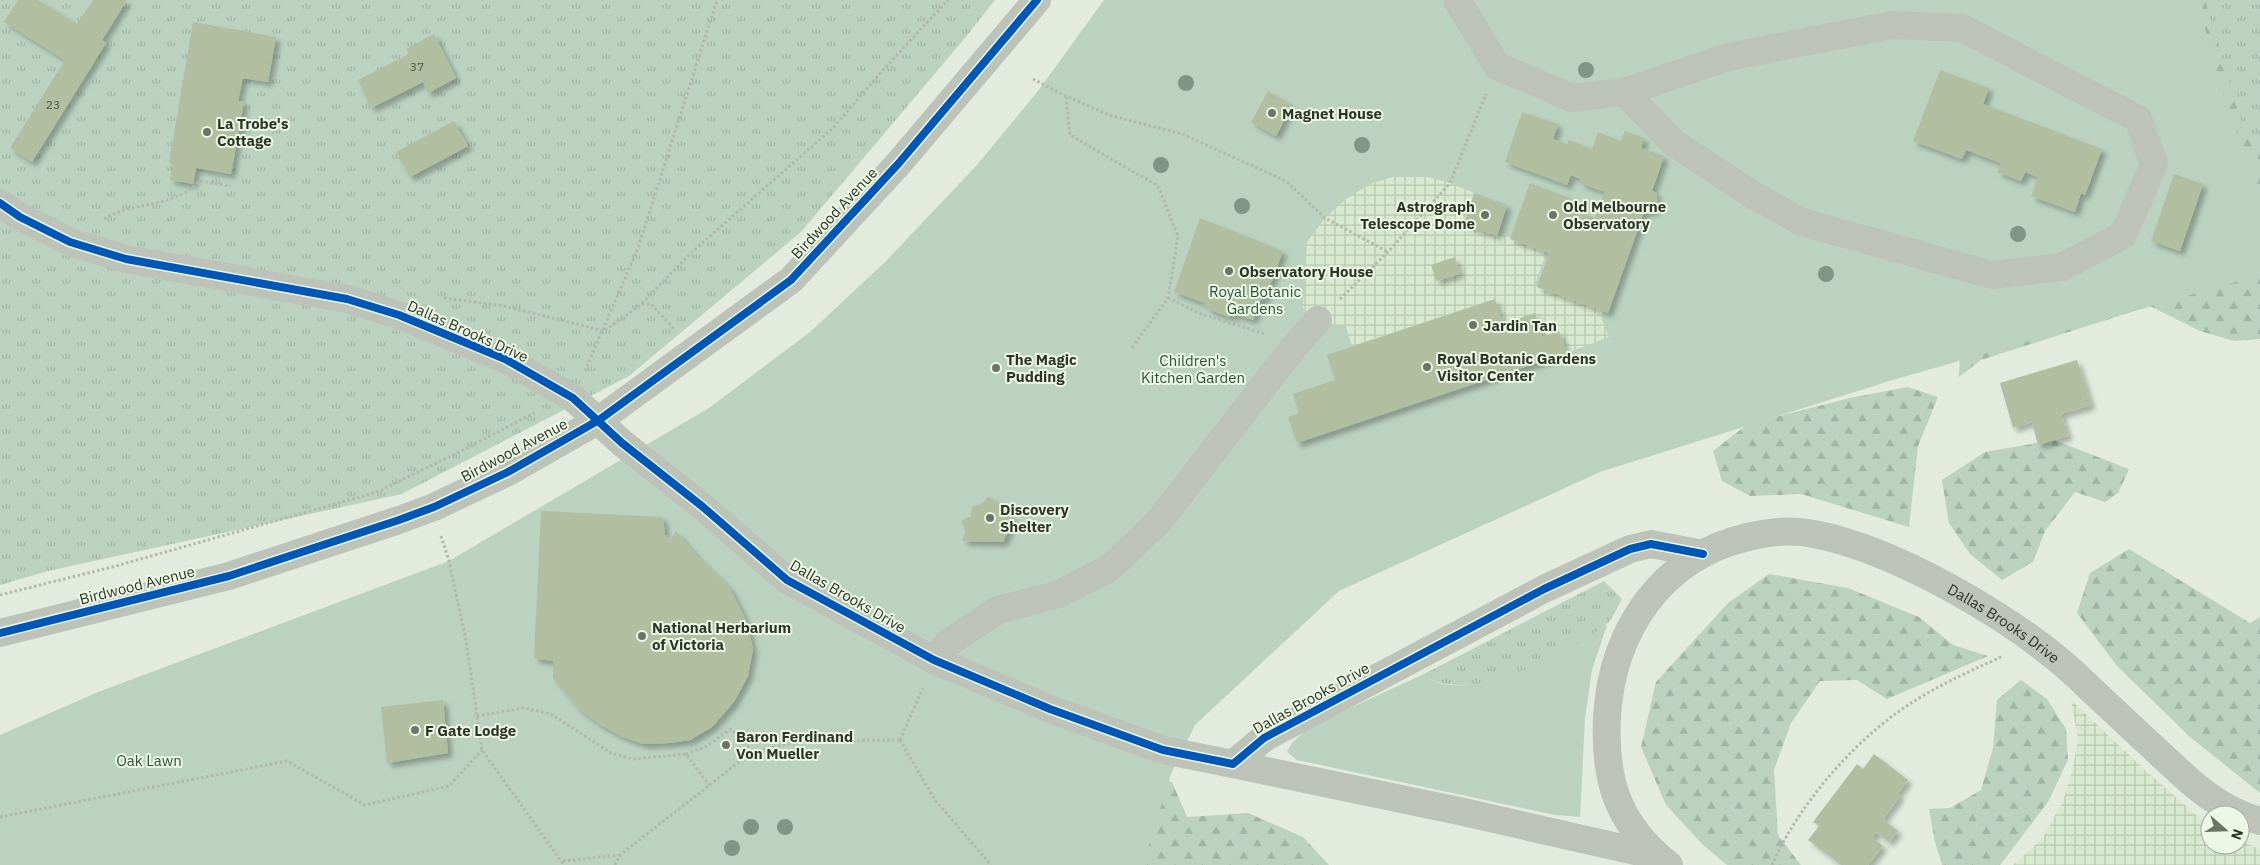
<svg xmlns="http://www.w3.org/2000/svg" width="2260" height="865" viewBox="0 0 2260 865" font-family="'IBM Plex Sans',sans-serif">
<defs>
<pattern id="grass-tufts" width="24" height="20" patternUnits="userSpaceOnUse" patternTransform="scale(1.25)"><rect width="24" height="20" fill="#bbd2c1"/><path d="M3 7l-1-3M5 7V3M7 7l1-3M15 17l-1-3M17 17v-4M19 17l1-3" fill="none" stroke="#a1b5a6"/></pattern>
<pattern id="forest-firs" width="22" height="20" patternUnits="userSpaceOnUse" patternTransform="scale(1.25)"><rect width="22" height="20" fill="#bbd2c1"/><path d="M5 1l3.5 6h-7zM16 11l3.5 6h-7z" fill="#a1b5a6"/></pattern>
<pattern id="plaza-grid" width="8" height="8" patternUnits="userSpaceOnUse" patternTransform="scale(1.25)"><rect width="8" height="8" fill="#d7e9ce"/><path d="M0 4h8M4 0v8" fill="none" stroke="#b9c8b1"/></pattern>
<filter id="shadow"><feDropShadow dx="4.5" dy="4.5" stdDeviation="2.5" flood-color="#0004"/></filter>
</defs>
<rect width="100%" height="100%" fill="#e3ebde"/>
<!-- grass -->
<path fill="url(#grass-tufts)" d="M 0,0 L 995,0 L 965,38 L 801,232 L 629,376 L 402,494 L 48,571 L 0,585 Z
M 2197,0 L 2260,0 L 2260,194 Z
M 1604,581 L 1622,599 C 1617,607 1613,619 1606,625 C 1586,646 1510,679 1482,684 C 1464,686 1437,686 1422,675 Z"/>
<!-- forest -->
<path fill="url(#forest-firs)" d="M 2112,0 L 2205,0 L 2242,123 L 2260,143 L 2260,339 L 2234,341 L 2200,331 L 2150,306 L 1981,360 L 1959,377 L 1961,331 Z
M 1908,387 L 1938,397 L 1918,446 L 1909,527 L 1801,494 L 1750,496 L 1722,481 L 1713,451 L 1748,424 L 1850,398 Z
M 2054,440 L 2129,469 L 2118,493 L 2105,502 L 2075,492 L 2045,531 L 2033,562 L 2002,580 L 1970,554 L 1949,523 L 1942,480 L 1985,452 Z
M 2129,549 L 2250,623 L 2260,617 L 2260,793 L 2190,737 L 2117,666 L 2077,613 L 2090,573 Z
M 1769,574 L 1848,588 L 1919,617 L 1953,645 L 1988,656 L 1887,699 L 1857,680 L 1820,681 L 1791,723 L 1774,770 L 1778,835 L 1801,865 L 1727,865 L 1703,845 L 1666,805 L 1641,747 L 1656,682 L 1728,603 Z
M 2021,680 L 2047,699 L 2066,729 L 2068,760 L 2048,802 L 2000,865 L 1942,865 L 1935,842 L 1929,809 L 1950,808 L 1981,790 L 1993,748 L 1997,700 Z
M 1131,772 L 1172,782 L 1187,817 L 1248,813 L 1303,837 L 1329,865 L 1026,865 Z"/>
<!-- garden -->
<path fill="#bbd2c1" d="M 1104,0 L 2197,0 L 2225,101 L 2260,194 L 2260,275 L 1896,379 L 1600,472 L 1339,591 L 1195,725 L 1171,774 L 1143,865 L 0,865 L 0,735 L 98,692 L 449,561 L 709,408 L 810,332 L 885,262 L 977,165 L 1038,91 Z
M 1607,625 L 1592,670 L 1585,719 L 1580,817 L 1555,815 L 1297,760 L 1287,752 L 1292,743 L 1309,727 L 1422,675 C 1469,709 1566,652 1607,625 Z"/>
<!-- plaza -->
<path fill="url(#plaza-grid)" d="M 1393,177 L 1428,177 L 1450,183 L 1474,193 L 1464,225 L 1497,236 L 1510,237 L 1547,251 L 1535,284 L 1604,309 L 1601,317 L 1609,337 L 1567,353 L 1559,332 L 1542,337 L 1535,314 L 1503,324 L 1495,299 L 1352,346 L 1346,327 L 1318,320 L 1303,308 L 1307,242 L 1325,218 L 1346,199 L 1370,184 Z
M 2071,700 L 2146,771 L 2203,821 L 2210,825 L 2210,845 L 2240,845 L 2240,841 L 2260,849 L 2260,865 L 2013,865 L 2043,838 L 2063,801 L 2073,768 L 2078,739 Z"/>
<!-- building -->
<path fill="#b2bea0" filter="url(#shadow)" d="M 18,0 L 38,0 L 77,24 L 93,0 L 127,0 L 102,40 L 106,43 L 32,162 L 10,148 L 65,60 L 4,22 Z
M 193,22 L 276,37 L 268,82 L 243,78 L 238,101 L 244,102 L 231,174 L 196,168 L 193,184 L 170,180 L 173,164 L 169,163 Z
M 434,34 L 456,78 L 428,93 L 423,82 L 371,108 L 358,80 L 409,54 L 406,49 Z
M 1940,70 L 1989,88 L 1983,104 L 2102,149 L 2085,195 L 2081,193 L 2075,212 L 2031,196 L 2038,177 L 2025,172 L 2021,181 L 1997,172 L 2001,163 L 1966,150 L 1962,159 L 1913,141 Z
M 1268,91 L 1292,105 L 1276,136 L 1251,122 Z
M 1522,112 L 1558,124 L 1553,139 L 1567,144 L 1569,140 L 1592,149 L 1598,132 L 1621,141 L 1625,131 L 1644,138 L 1641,148 L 1664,156 L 1652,191 L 1656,193 L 1658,205 L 1653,211 L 1644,212 L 1608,313 L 1537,287 L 1549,253 L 1510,239 L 1530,183 L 1570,198 L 1567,208 L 1595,218 L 1605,192 L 1580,183 L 1581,179 L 1571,175 L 1567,185 L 1505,162 Z
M 454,121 L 468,146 L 410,177 L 396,152 Z
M 2174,174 L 2203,184 L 2180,251 L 2151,241 Z
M 1474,193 L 1507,205 L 1497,236 L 1464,225 Z
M 1200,218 L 1283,251 L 1265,299 L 1262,297 L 1253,320 L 1236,314 L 1235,317 L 1230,315 L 1229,317 L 1208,309 L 1209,307 L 1204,305 L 1205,303 L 1174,292 Z
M 1455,257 L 1460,274 L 1436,281 L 1431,265 Z
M 1495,299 L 1503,324 L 1535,313 L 1542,337 L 1559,331 L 1567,353 L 1297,443 L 1288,417 L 1299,413 L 1293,394 L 1335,380 L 1327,355 Z
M 2077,360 L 2091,405 L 2061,414 L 2068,436 L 2038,445 L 2032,422 L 2013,428 L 2000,383 Z
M 989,496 L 1014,519 L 1003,542 L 962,541 L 966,530 L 961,521 L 971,516 L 972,507 L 982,503 Z
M 541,511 L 663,517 L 665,535 L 671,539 L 676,531 L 697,556 L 730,588 L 747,623 L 753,649 L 748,676 L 734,702 L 712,727 L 690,740 L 669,743 L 643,744 L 621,736 L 599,724 L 580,710 L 553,678 L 553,661 L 534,658 Z
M 443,700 L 448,753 L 387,763 L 381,707 Z
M 1874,754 L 1908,780 L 1897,794 L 1900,796 L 1883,819 L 1898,831 L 1889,842 L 1876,832 L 1872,838 L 1883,846 L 1868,865 L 1841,865 L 1808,840 L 1819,826 L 1813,822 L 1857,764 L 1863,769 Z"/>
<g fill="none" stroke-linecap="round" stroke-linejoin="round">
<!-- path -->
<path stroke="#b2b8ad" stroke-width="3" stroke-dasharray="2.5 2.5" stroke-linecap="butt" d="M 1033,79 L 1066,96 L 1109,115 L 1182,134 L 1286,181 L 1325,218 L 1388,252
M 1066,97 L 1070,135 L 1158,186 L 1178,236 L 1168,298 L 1131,349
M 104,219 C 133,201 176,208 199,181 L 231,186
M 444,298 L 504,306 L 604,331 L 642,304 L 651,304 L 674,329
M 1168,298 L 1201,314 L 1266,334
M 1340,299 L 1388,252 L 1450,183 L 1486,94
M 642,303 L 692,252 L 833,128 L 884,69 L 948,0
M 585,371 L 638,248 L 717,0
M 441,536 L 449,561 L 466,641 L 482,750 L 564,865
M 0,595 L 116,566 L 377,492 L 459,452 L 534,413
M 477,716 L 523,708 L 551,714 L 611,753 L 633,759 L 686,754 L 709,785
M 900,740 L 935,800 L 991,865
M 900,740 L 923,688
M 686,754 L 705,747 L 731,729 L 752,752
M 0,817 L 287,761 L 365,805 L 449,786 L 482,750
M 563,861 L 620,855
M 615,865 L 620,855 L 752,752 L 803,741 L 900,740
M 1772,865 C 1800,801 1861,732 1921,697 C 1947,681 1975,669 2003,656"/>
<!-- minor -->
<g stroke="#bdc3b8" stroke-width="28">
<path d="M 1457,0 L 1497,66 L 1572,98 L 1624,92 L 1674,143 L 1753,195 L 1802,222 L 1992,275 L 2062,267 L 2123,235 L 2154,164 L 2138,119 L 1962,28 L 1892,25 L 1728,57 L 1624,92"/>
<path d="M 0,203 L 20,217 L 70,242 L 126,259 L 347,299 L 399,315 L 505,359 L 573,398 L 622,443 L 703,507 L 787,580 L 934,660 L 1050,709 L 1163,750 L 1233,764 L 1264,738 L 1544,589 L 1630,549 L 1651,544 L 1703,554"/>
<path d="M 0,633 L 229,576 L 399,520 L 434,507 L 508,472 L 599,420 L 791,280 L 899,163 L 1037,0"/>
<path d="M 934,660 L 948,643 L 998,610 L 1059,594 L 1110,568 L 1160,520 L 1293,348 L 1318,320"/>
<path d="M 1233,764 L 1459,811 L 1657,856"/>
<path id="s1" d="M 1669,865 C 1617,824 1604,780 1607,717 C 1612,631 1661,557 1748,537 C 1770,532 1791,529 1814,534 C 1897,550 2015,619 2077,676 C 2103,701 2129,725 2156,750 C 2187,779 2217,810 2260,821"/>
</g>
<!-- cycleway casing -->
<g stroke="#ecf8e5" stroke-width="11">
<path id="cycleway" d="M 0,203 L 20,217 L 70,242 L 126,259 L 347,299 L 399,315 L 505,359 L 573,398 L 622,443 L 703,507 L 787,580 L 934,660 L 1050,709 L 1163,750 L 1233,764 L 1264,738 L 1544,589 L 1630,549 L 1651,544 L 1703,554
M 0,633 L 229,576 L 399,520 L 434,507 L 508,472 L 599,420 L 791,280 L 899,163 L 1037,0"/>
</g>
<!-- cycleway -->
<use href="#cycleway" stroke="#0057b8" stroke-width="8"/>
</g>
<!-- trees -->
<g fill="#7e9685">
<circle cx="1586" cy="70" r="8"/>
<circle cx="1186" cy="83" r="8"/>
<circle cx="1362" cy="145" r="8"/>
<circle cx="1161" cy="165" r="8"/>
<circle cx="1242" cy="206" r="8"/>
<circle cx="2018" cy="234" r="8"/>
<circle cx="1826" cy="274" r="8"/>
<circle cx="751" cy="827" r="8"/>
<circle cx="785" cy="827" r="8"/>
<circle cx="732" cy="848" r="8"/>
</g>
<!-- markers -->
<g fill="#6d7467" stroke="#ecf8e5" stroke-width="2">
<circle cx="1272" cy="113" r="5"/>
<circle cx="207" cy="132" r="5"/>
<circle cx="1485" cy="215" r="5"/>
<circle cx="1553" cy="215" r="5"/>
<circle cx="1229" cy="271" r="5"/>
<circle cx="1473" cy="325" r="5"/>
<circle cx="1427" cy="367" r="5"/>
<circle cx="996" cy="368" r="5"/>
<circle cx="990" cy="518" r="5"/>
<circle cx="642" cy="636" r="5"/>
<circle cx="415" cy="730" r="5"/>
<circle cx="726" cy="745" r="5"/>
</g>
<g text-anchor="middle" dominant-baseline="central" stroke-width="4" stroke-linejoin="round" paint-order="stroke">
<!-- number labels -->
<g font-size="12" fill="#4f5645">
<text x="417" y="66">37</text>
<text x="53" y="104">23</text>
</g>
<!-- poi labels -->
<g font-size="15" font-weight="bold" fill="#2e3427" stroke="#ecf8e5" text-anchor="start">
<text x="1282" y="113">Magnet House</text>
<text x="217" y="123">La Trobe's<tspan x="217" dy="17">Cottage</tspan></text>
<text x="1475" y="206" text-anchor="end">Astrograph<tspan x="1475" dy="17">Telescope Dome</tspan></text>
<text x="1563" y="206">Old Melbourne<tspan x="1563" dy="17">Observatory</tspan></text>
<text x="1239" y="271">Observatory House</text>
<text x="1483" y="325">Jardin Tan</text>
<text x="1437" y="358">Royal Botanic Gardens<tspan x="1437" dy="17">Visitor Center</tspan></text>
<text x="1006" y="359">The Magic<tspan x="1006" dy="17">Pudding</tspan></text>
<text x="1000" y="509">Discovery<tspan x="1000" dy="17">Shelter</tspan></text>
<text x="652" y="627">National Herbarium<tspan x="652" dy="17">of Victoria</tspan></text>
<text x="425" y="730">F Gate Lodge</text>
<text x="736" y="736">Baron Ferdinand<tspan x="736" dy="17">Von Mueller</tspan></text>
</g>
<!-- street labels -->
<g font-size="15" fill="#2e3427" stroke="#ecf8e5">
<text transform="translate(834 213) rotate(-47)">Birdwood Avenue</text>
<text transform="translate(468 331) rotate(24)">Dallas Brooks Drive</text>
<text transform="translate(514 450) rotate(-28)">Birdwood Avenue</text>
<text transform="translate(137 585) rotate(-14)">Birdwood Avenue</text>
<text transform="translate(848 596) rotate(30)">Dallas Brooks Drive</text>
<text stroke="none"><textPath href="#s1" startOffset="692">Dallas Brooks Drive</textPath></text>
<text transform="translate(1311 698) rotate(-29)">Dallas Brooks Drive</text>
</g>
<!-- park labels -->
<g font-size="15" fill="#2b513d" stroke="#ecf8e5">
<text x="1255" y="291">Royal Botanic<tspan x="1255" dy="17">Gardens</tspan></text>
<text x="1193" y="360">Children's<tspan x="1193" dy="17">Kitchen Garden</tspan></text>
<text x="149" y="760">Oak Lawn</text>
</g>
</g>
<!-- north arrow -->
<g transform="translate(2225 830) rotate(110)"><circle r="24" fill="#ecf8e5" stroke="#a0aa99"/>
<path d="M0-4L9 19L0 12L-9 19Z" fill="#6d7467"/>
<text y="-8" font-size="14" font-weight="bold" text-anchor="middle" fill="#2e3427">N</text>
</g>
</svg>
